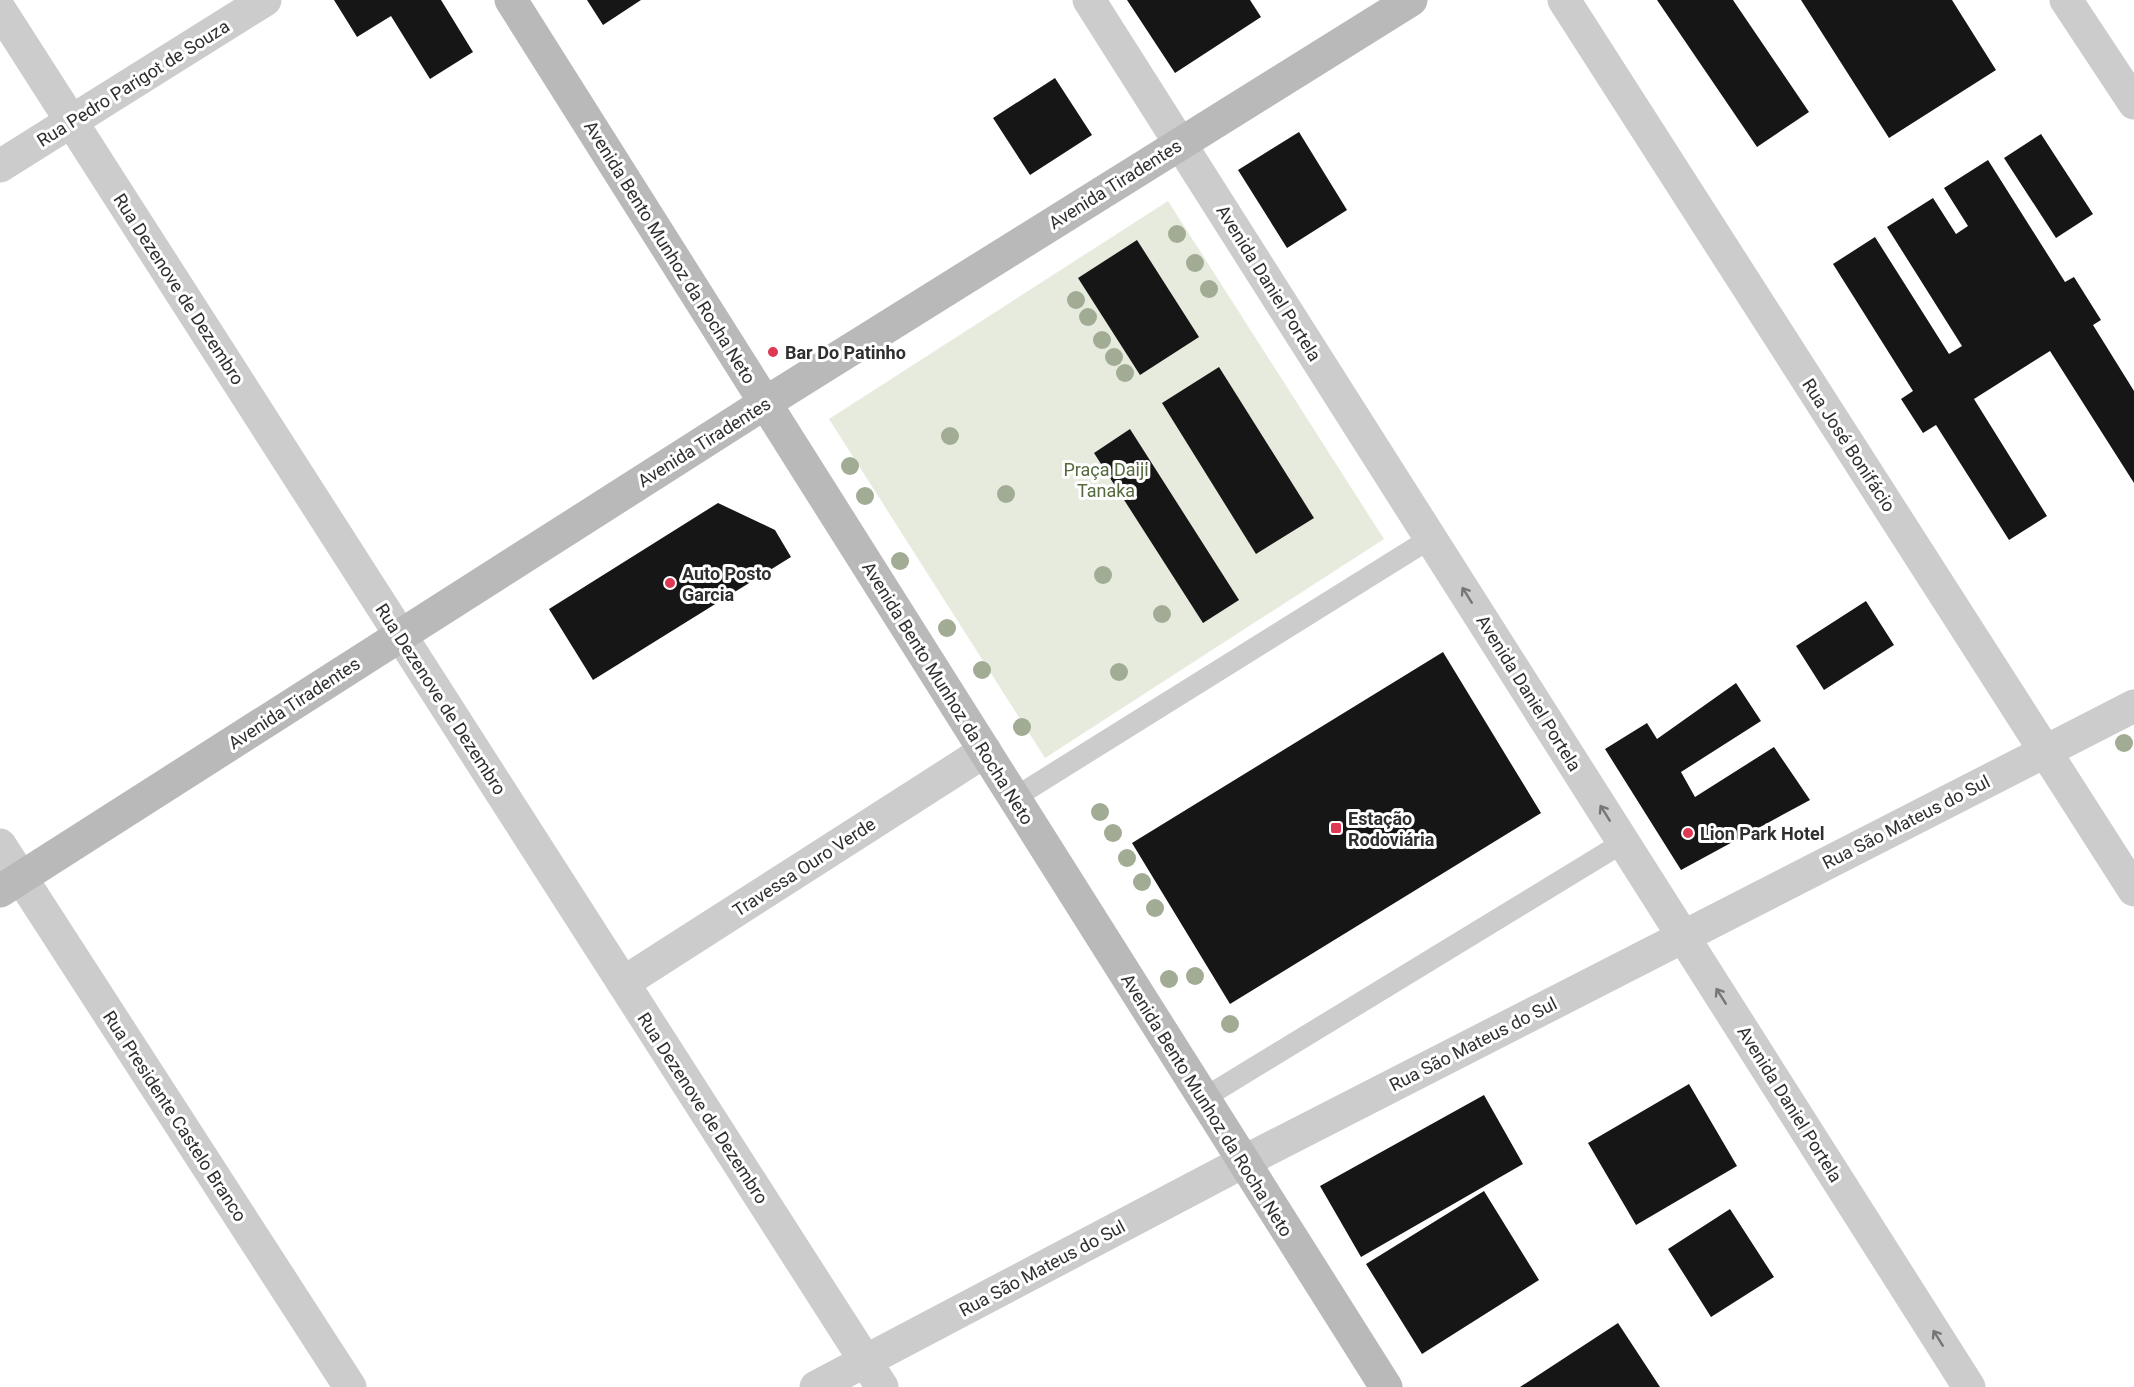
<svg xmlns="http://www.w3.org/2000/svg" width="2134" height="1387" viewBox="0 0 2134 1387" font-family="Roboto,sans-serif">
<rect width="100%" height="100%" fill="#fff"/>
<!-- green -->
<path fill="#e6ebdd" d="M 1168,201 L 1384,539 L 1045,758 L 829,419 Z"/>
<!-- building -->
<path fill="#161616" d="M 334,0 L 441,0 L 473,52 L 430,79 L 391,16 L 357,37 Z
M 587,0 L 641,0 L 603,25 Z
M 1127,0 L 1250,0 L 1261,17 L 1175,73 Z
M 1657,0 L 1733,0 L 1809,112 L 1757,147 Z
M 1801,0 L 1952,0 L 1996,70 L 1889,138 Z
M 1055,78 L 1092,135 L 1030,175 L 993,118 Z
M 1299,132 L 1347,210 L 1287,248 L 1238,170 Z
M 2041,134 L 2093,214 L 2056,238 L 2004,158 Z
M 1988,160 L 2065,282 L 2074,277 L 2101,320 L 2093,325 L 2134,391 L 2134,483 L 2050,351 L 1974,399 L 2047,516 L 2009,540 L 1936,425 L 1923,433 L 1901,399 L 1913,391 L 1833,264 L 1875,237 L 1949,354 L 1962,346 L 1887,227 L 1933,198 L 1956,234 L 1968,226 L 1944,188 Z
M 1137,240 L 1199,337 L 1140,375 L 1078,278 Z
M 1219,367 L 1314,518 L 1256,554 L 1162,403 Z
M 1130,429 L 1239,600 L 1203,623 L 1094,453 Z
M 718,503 L 775,530 L 791,557 L 593,680 L 549,609 Z
M 1866,601 L 1894,645 L 1824,690 L 1796,646 Z
M 1443,652 L 1541,813 L 1230,1004 L 1132,843 Z
M 1736,683 L 1761,721 L 1681,772 L 1695,797 L 1774,747 L 1810,800 L 1681,870 L 1605,749 L 1647,723 L 1657,739 Z
M 1689,1084 L 1737,1166 L 1636,1225 L 1588,1143 Z
M 1484,1095 L 1523,1164 L 1361,1257 L 1320,1186 Z
M 1484,1191 L 1539,1280 L 1422,1354 L 1366,1264 Z
M 1730,1209 L 1774,1277 L 1711,1317 L 1668,1249 Z
M 1618,1323 L 1660,1387 L 1520,1387 Z"/>
<g fill="none" stroke-linecap="round" stroke-linejoin="round">
<!-- service -->
<path stroke="#ccc" stroke-width="21" d="M 1014,798 L 1431,538
M 1204,1098 L 1624,842"/>
<!-- minor -->
<path stroke="#ccc" stroke-width="33" d="M 1564,0 L 2134,890
M 2066,0 L 2134,103
M 0,10 L 882,1387
M 0,166 L 265,0
M 0,845 L 350,1387
M 623,983 L 985,751
M 816,1387 L 1243,1162 L 2134,706"/>
<!-- tertiary -->
<path stroke="#ccc" stroke-width="33" d="M 1089,0 L 1969,1387"/>
<!-- secondary -->
<path stroke="#b9b9b9" stroke-width="33" d="M 511,0 L 1386,1387
M 0,891 L 765,403 L 1411,0"/>
</g>
<!-- trees -->
<g fill="#a2ac95">
<circle cx="1177" cy="234" r="9"/>
<circle cx="1195" cy="263" r="9"/>
<circle cx="1209" cy="289" r="9"/>
<circle cx="1076" cy="300" r="9"/>
<circle cx="1088" cy="317" r="9"/>
<circle cx="1102" cy="340" r="9"/>
<circle cx="1114" cy="357" r="9"/>
<circle cx="1125" cy="373" r="9"/>
<circle cx="950" cy="436" r="9"/>
<circle cx="850" cy="466" r="9"/>
<circle cx="1006" cy="494" r="9"/>
<circle cx="865" cy="496" r="9"/>
<circle cx="900" cy="561" r="9"/>
<circle cx="1103" cy="575" r="9"/>
<circle cx="1162" cy="614" r="9"/>
<circle cx="947" cy="628" r="9"/>
<circle cx="982" cy="670" r="9"/>
<circle cx="1119" cy="672" r="9"/>
<circle cx="1022" cy="727" r="9"/>
<circle cx="2124" cy="743" r="9"/>
<circle cx="1100" cy="812" r="9"/>
<circle cx="1113" cy="833" r="9"/>
<circle cx="1127" cy="858" r="9"/>
<circle cx="1142" cy="882" r="9"/>
<circle cx="1155" cy="908" r="9"/>
<circle cx="1195" cy="976" r="9"/>
<circle cx="1169" cy="979" r="9"/>
<circle cx="1230" cy="1024" r="9"/>
</g>
<!-- one-way arrows -->
<defs><path id="oneway-shaft" d="M-6 0H5M1.5-3L5.5 0L1.5 3" fill="none" stroke-width="1.6" stroke-linecap="round" stroke-linejoin="round" transform="scale(1.5)"/></defs>
<g stroke="#767676">
<use href="#oneway-shaft" transform="translate(1467 595) rotate(-122)"/>
<use href="#oneway-shaft" transform="translate(1605 813) rotate(-122)"/>
<use href="#oneway-shaft" transform="translate(1721 996) rotate(-122)"/>
<use href="#oneway-shaft" transform="translate(1938 1338) rotate(-122)"/>
</g>
<!-- markers -->
<g fill="#de3852" stroke="#fff" stroke-width="2">
<circle cx="773" cy="352" r="6"/>
<circle cx="670" cy="583" r="6"/>
<rect x="1330" y="822" width="12" height="12" rx="3"/>
<circle cx="1688" cy="833" r="6"/>
</g>
<g text-anchor="middle" dominant-baseline="central" stroke-width="6" stroke-linejoin="round" paint-order="stroke">
<!-- street labels -->
<g font-size="18" fill="#2f2f2f" stroke="#fff">
<text transform="translate(133 83) rotate(-32)">Rua Pedro Parigot de Souza</text>
<text transform="translate(1115 184) rotate(-32)">Avenida Tiradentes</text>
<text transform="translate(670 252) rotate(58)">Avenida Bento Munhoz da Rocha Neto</text>
<text transform="translate(1269 283) rotate(58)">Avenida Daniel Portela</text>
<text transform="translate(179 289) rotate(57)">Rua Dezenove de Dezembro</text>
<text transform="translate(704 442) rotate(-32)">Avenida Tiradentes</text>
<text transform="translate(1849 445) rotate(57)">Rua José Bonifácio</text>
<text transform="translate(948 693) rotate(58)">Avenida Bento Munhoz da Rocha Neto</text>
<text transform="translate(1529 693) rotate(58)">Avenida Daniel Portela</text>
<text transform="translate(441 699) rotate(57)">Rua Dezenove de Dezembro</text>
<text transform="translate(294 703) rotate(-33)">Avenida Tiradentes</text>
<text transform="translate(1906 822) rotate(-27)">Rua São Mateus do Sul</text>
<text transform="translate(804 867) rotate(-33)">Travessa Ouro Verde</text>
<text transform="translate(1473 1044) rotate(-27)">Rua São Mateus do Sul</text>
<text transform="translate(1790 1104) rotate(58)">Avenida Daniel Portela</text>
<text transform="translate(1207 1105) rotate(58)">Avenida Bento Munhoz da Rocha Neto</text>
<text transform="translate(703 1108) rotate(57)">Rua Dezenove de Dezembro</text>
<text transform="translate(175 1116) rotate(57)">Rua Presidente Castelo Branco</text>
<text transform="translate(1042 1268) rotate(-28)">Rua São Mateus do Sul</text>
</g>
<!-- poi labels -->
<g font-size="18" font-weight="bold" fill="#2f2f2f" stroke="#fff" text-anchor="start">
<text x="785" y="352">Bar Do Patinho</text>
<text x="682" y="573">Auto Posto<tspan x="682" dy="21">Garcia</tspan></text>
<text x="1348" y="818">Estação<tspan x="1348" dy="21">Rodoviária</tspan></text>
<text x="1700" y="833">Lion Park Hotel</text>
</g>
<!-- park labels -->
<g font-size="18" fill="#55693e" stroke="#fff">
<text x="1106" y="469">Praça Daiji<tspan x="1106" dy="21">Tanaka</tspan></text>
</g>
</g>
</svg>
